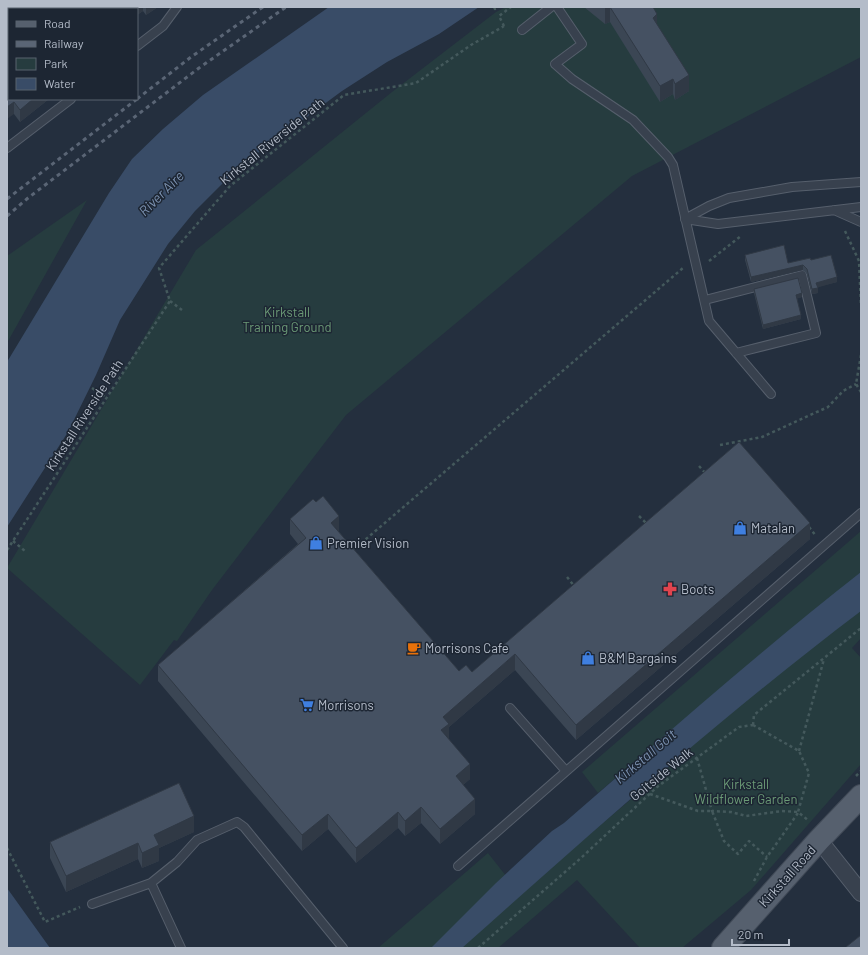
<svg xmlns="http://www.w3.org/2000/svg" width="868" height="955" viewBox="0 0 868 955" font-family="Barlow,sans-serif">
<rect width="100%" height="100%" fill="#242f3e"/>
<!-- green -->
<path fill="#263c3f" d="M 506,7 L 861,7 L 861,57 L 632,176 L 346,415 L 212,590 L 177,641 L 174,640 L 140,685 L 7,568 L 196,250 L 392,92 L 496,12 Z
M 87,200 L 7,343 L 7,256 Z
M 861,531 L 861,638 L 852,648 L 861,658 L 861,764 L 751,890 L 682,948 L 640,948 L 577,880 L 498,948 L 378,948 L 488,853 L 521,895 L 571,850 L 682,756 L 654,745 L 598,793 L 582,772 Z"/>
<!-- water -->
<path fill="#394c67" d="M 329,7 L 479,7 L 439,34 L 387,62 L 342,91 L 255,155 L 223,183 L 195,211 L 168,244 L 120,320 L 96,375 L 68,432 L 7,527 L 7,362 L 109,193 L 132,159 L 163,129 L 203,95 Z
M 861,572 L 861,611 C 722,716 592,832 462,948 L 431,948 L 496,883 L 552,831 L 564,823 C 662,738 759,652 861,572 Z
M 7,888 L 50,948 L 7,948 Z"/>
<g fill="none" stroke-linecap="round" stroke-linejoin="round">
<!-- lane casing -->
<g stroke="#565f6c" stroke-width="10">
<path id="lane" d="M 103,7 L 105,9
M 557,7 L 582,44 L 555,64 L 572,79 L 633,120 L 668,157 L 673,165 L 709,321 L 771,394
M 7,10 L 9,12
M 522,30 L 551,7
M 137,46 L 163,26 L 177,7
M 7,148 L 71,99
M 834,210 L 861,222
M 685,219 L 709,206 L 729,198 L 792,187 L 861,182
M 685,219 L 718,224 L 861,207
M 705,300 L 802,275 L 816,333 L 736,353
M 510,708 L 566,771
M 458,866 L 861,513
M 151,883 L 181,948
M 92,904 L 151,883 L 177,862 L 197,840 L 237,822 L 244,827 L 343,948"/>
</g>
<!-- street casing -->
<g stroke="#565f6c" stroke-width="18">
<path id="street" d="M 819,840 L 861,893"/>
</g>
<!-- primary casing -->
<g stroke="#414a57" stroke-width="24">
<path id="primary" d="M 723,948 L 819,840 L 861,796"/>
</g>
<!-- path -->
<path stroke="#44595c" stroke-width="2.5" stroke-dasharray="3 3" stroke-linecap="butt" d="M 494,7 L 495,9 L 498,7
M 504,26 L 499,16 L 511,7
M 845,231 L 859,261 L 861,306
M 709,261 L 741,236
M 170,301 L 182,310
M 861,355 L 856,384 L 861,392
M 92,388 L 107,398
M 720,445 L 762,437 L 828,407 L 843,391 L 856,384
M 699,466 L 707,475
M 639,516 L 647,524
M 809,527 L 816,536
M 13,541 L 25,551
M 7,550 L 170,301 L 159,268 L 230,186 L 344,95 L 416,83 L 471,45 L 504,26
M 352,551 L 683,268
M 567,577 L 575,587
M 753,725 L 799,751 L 809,773 L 798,812 L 809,821
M 753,725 L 754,715 L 861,628
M 799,751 L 824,659
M 697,758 L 712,811 L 731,812 L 746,816 L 782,811 L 798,812
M 856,776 L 861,771
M 650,794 L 698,811 L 712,811 L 724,841 L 738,854 L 749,841 L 767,857
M 7,848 L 45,922 L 80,907
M 754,881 L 767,857 L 798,813
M 478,948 L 581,858 L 657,787 L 739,727 L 753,725"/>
<!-- lane -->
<use href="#lane" stroke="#38414e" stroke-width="8"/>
<!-- street -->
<use href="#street" stroke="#38414e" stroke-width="16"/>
<!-- primary -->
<use href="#primary" stroke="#56606e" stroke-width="22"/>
<!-- rail -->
<path stroke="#5a6575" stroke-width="3" stroke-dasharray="4 4" stroke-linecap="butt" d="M 137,99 L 191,57 L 263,7
M 7,199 L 137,99
M 7,216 L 28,198 L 199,68 L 286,7"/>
</g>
<!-- wall -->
<path fill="#3b4654" d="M 17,7 L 78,7 L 79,9 L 19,9 Z
M 121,7 L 158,7 L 146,15 L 143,11 L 137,15 L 137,9 L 122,9 Z
M 584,7 L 653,7 L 657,25 L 689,91 L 675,100 L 673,94 L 660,102 L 610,22 L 605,24 Z
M 9,99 L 49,99 L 20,122 L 14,114 Z
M 745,255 L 788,263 L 811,260 L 837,282 L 817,287 L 818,293 L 812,294 L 807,274 L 803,270 L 751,282 L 745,260 Z
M 754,289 L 802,297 L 797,298 L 801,319 L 763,329 L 754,293 Z
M 739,442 L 810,539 L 576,740 L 515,670 L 449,727 L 449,739 L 470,779 L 463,785 L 475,814 L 440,844 L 421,823 L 405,836 L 398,828 L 356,863 L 328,829 L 302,851 L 158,681 L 158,665 L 298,544 L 290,534 L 290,519 L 339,532 L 459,671 L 472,672 Z
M 194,832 L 159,848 L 159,861 L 142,868 L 138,859 L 66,892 L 50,858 L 50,842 Z"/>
<!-- shaded-wall -->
<path fill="#303945" d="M 126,7 L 133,7 L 133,9 L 126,9 Z
M 136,7 L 143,7 L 143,11 L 137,15 L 137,9 L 136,9 Z
M 146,7 L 158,7 L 146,15 Z
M 608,7 L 610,7 L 610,22 L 605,24 L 605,8 Z
M 657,14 L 657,30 L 653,18 Z
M 689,75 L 689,91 L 675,100 L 675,84 Z
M 673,79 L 673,94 L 660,102 L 660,86 Z
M 33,99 L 49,99 L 20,122 L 20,110 Z
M 14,102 L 14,114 L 7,119 L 7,107 Z
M 803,265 L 803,270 L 751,282 L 751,277 Z
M 837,277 L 837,282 L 816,288 L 816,283 Z
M 818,288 L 818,293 L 812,294 L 812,289 Z
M 802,293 L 802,297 L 796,299 L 796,295 Z
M 801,315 L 801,319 L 763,329 L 763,325 Z
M 339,516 L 339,532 L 331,523 Z
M 810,523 L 810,539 L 576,740 L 576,725 Z
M 515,654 L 515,670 L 449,727 L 449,740 L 441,730 L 443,717 Z
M 470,764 L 470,779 L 456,791 L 456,776 Z
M 475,799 L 475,814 L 440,844 L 440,829 Z
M 421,807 L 421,823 L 405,836 L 405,821 Z
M 398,812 L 398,828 L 356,863 L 356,848 Z
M 328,814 L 328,829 L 302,851 L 302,835 Z
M 194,816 L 194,832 L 159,848 L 159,861 L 142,868 L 142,853 L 154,835 Z
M 138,843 L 138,859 L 66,892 L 66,876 Z"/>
<!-- building -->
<path fill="#455162" stroke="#303945" d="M 27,7 L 78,7 L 79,9 L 28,9 Z
M 610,7 L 653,7 L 657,14 L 653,18 L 689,75 L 675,84 L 673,79 L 660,86 Z
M 9,68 L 9,99 L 33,99 L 20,110 L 14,102 L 7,107 L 7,70 Z
M 784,245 L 788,263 L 810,258 L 811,260 L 831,255 L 837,277 L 816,283 L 818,288 L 812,289 L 807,269 L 803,265 L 751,277 L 745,255 Z
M 798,278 L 802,293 L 796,295 L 801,315 L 763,325 L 754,289 Z
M 739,442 L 810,523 L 576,725 L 515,654 L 443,717 L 449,724 L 441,730 L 470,764 L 456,776 L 475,799 L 440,829 L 421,807 L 405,821 L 398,812 L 356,848 L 328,814 L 302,835 L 158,665 L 306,538 L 290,519 L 313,499 L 316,502 L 323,496 L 339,516 L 331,523 L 459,671 L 466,665 L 472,672 Z
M 179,783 L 194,816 L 154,835 L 159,845 L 142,853 L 138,843 L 66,876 L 50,842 Z
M 861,935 L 861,948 L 846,948 L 846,947 Z"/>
<!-- icons -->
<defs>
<g id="shop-bare" transform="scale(1.08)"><path d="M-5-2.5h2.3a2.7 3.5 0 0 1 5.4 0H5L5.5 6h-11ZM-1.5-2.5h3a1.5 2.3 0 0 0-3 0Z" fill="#3f7fe0" stroke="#1d2633" stroke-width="2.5" paint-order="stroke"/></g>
<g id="pharmacy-bare" transform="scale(1.08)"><path d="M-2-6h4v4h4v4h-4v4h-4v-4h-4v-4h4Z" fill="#e0444e" stroke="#1d2633" stroke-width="2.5" paint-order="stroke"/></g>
<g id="cafe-bare" transform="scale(1.08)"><path d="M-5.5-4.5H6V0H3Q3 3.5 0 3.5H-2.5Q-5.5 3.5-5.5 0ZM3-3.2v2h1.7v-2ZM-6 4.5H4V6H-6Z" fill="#e8710a" stroke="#1d2633" stroke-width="2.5" paint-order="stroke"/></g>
<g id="supermarket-bare" transform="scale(1.08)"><path d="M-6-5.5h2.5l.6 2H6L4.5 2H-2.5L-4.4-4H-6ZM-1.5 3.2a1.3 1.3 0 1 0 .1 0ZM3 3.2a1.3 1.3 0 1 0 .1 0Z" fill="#3f7fe0" stroke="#1d2633" stroke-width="2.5" paint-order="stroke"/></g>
</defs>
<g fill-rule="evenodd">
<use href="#shop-bare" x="740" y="528"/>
<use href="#shop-bare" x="316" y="543"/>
<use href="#pharmacy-bare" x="670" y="589"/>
<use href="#cafe-bare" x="414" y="648"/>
<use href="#shop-bare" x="588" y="658"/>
<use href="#supermarket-bare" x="307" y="705"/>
</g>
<g text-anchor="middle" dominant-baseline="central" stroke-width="3" stroke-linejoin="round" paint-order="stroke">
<!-- street labels -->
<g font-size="13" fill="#b4bcc9" stroke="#1d2633">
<text transform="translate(272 141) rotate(-39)">Kirkstall Riverside Path</text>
<text transform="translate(84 415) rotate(-57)">Kirkstall Riverside Path</text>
<text transform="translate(661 774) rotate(-39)">Goitside Walk</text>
<text transform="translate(787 876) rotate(-48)">Kirkstall Road</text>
</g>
<!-- park labels -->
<g font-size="13" fill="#6b9a76" stroke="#1d2633">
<text x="287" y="312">Kirkstall<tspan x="287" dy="15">Training Ground</tspan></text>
<text x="746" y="784">Kirkstall<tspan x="746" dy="15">Wildflower Garden</tspan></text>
</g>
<!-- poi labels -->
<g font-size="13" fill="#b4bcc9" stroke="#1d2633" text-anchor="start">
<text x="751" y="528">Matalan</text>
<text x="327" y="543">Premier Vision</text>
<text x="681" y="589">Boots</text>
<text x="425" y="648">Morrisons Cafe</text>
<text x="599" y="658">B&amp;M Bargains</text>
<text x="318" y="705">Morrisons</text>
</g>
<!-- water labels -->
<g font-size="14" font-style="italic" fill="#7c92b1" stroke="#1d2633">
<text transform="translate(161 193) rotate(-45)">River Aire</text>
<text transform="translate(645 756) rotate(-40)">Kirkstall Goit</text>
</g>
</g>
<!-- border -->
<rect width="868" height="955" fill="none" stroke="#b4bcc9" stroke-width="16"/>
<!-- legend -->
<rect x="8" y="8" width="130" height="92" fill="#1d2633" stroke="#59626f"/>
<rect x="16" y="21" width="20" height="6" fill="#56606e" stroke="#59626f"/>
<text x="44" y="28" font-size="12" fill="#b4bcc9">Road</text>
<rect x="16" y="41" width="20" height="6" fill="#5a6575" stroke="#59626f"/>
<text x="44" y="48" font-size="12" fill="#b4bcc9">Railway</text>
<rect x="16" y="58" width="20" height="12" fill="#263c3f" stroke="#59626f"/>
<text x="44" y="68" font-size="12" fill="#b4bcc9">Park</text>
<rect x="16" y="78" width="20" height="12" fill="#394c67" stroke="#59626f"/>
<text x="44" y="88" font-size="12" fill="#b4bcc9">Water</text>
<!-- scale -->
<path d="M732 939v6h57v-6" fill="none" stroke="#b4bcc9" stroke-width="2"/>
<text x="738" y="939" font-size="12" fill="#b4bcc9" stroke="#1d2633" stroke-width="3" paint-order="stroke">20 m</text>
</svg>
